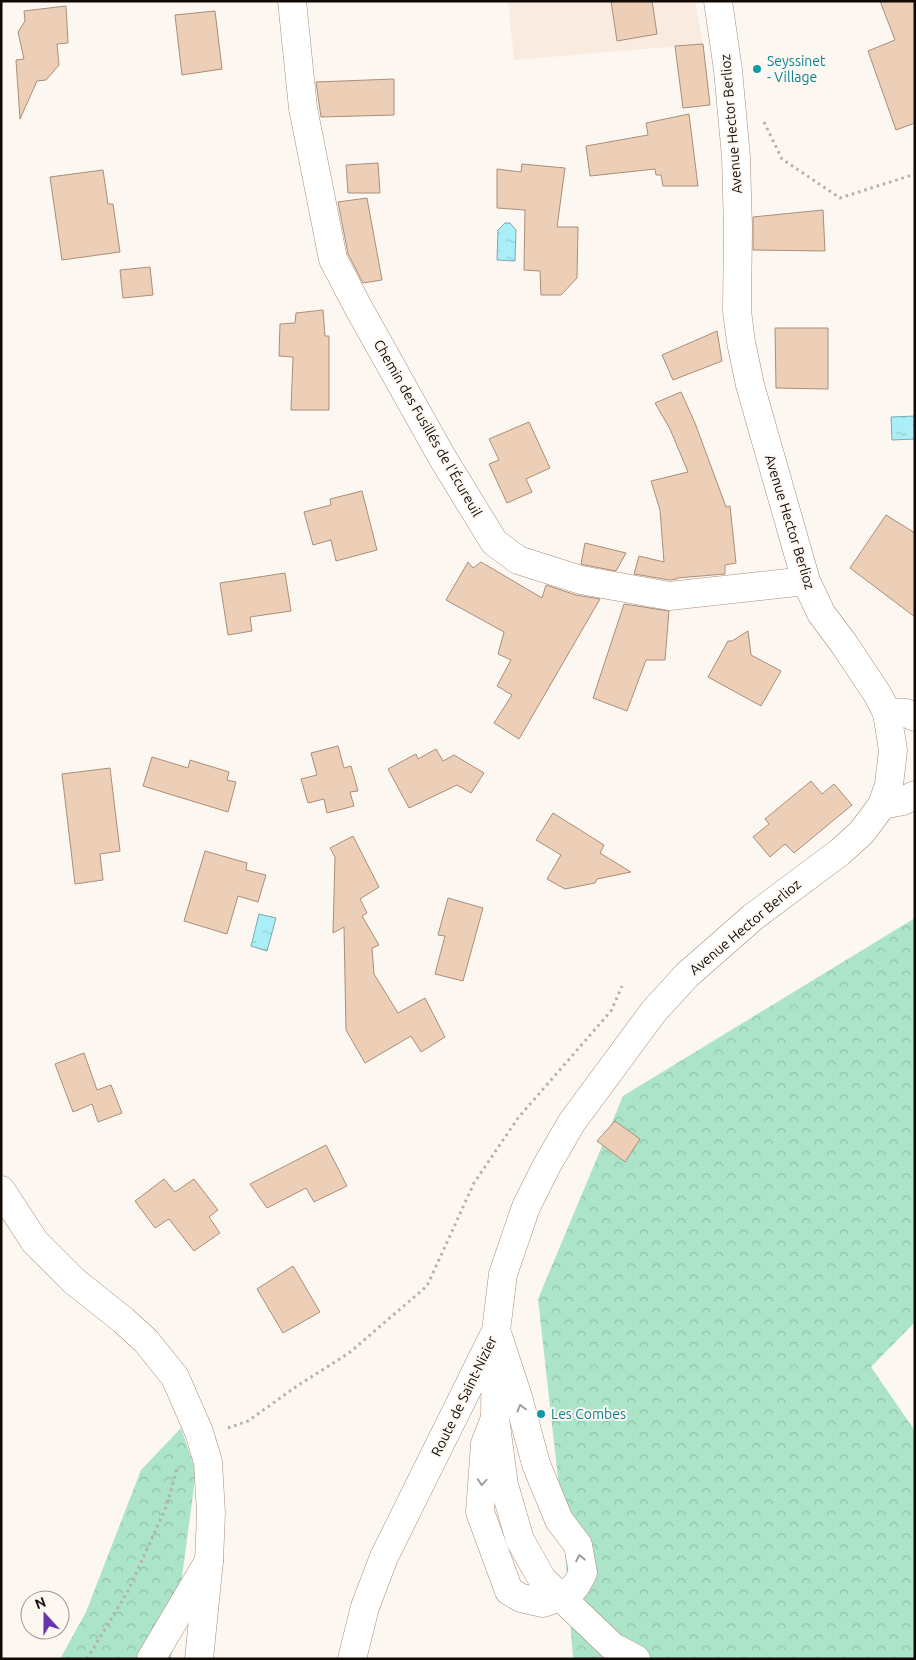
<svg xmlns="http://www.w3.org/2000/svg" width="916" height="1660" viewBox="0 0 916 1660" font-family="Ubuntu,sans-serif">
<defs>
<pattern id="forest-crowns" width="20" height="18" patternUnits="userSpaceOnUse" patternTransform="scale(1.25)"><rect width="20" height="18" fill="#abe4c8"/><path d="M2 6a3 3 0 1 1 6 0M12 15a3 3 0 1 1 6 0" fill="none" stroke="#92c2aa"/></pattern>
<pattern id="water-ripples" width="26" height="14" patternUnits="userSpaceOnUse" patternTransform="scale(1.25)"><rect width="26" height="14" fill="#aaeef7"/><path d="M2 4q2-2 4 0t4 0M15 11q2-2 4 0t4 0" fill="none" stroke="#91cbd2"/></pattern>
</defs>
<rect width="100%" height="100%" fill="#fdf7f2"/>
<!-- built -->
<path fill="#f9ebdf" d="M 508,1 L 695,1 L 703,44 L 514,60 Z"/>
<!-- forest -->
<path fill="url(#forest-crowns)" d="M 915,918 L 915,1322 L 871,1367 L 915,1431 L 915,1659 L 573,1659 L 563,1523 L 538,1299 L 623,1096 Z
M 181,1428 L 196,1472 L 171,1659 L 60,1659 L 86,1612 L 141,1470 Z"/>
<!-- water -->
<path fill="url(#water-ripples)" stroke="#7ca9ae" d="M 505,223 L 510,223 L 516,230 L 515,261 L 497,260 L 498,230 Z
M 915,416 L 915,439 L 892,440 L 891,417 Z
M 259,914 L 276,918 L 267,951 L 251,946 Z"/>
<!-- building -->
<path fill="#edcfb7" stroke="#aa8e78" d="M 611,1 L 652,1 L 657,34 L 617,41 Z
M 880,1 L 915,1 L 915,123 L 896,130 L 868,51 L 895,40 Z
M 66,6 L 68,43 L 57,44 L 59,65 L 46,80 L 37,81 L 20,119 L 16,60 L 24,59 L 18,32 L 25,21 L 24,11 Z
M 215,11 L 222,69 L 182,75 L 175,15 Z
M 703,44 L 710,105 L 683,108 L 675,46 Z
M 394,79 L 394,115 L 321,117 L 316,82 Z
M 689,114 L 698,186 L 663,186 L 661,175 L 656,175 L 655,169 L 590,176 L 586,146 L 648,135 L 646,123 Z
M 378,163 L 380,193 L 348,193 L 346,165 Z
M 522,164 L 565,168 L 557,227 L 578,227 L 577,278 L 561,295 L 541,295 L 540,271 L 524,270 L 525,210 L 497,208 L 497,169 L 521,172 Z
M 103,170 L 108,204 L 113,204 L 120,252 L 62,260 L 50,177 Z
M 367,198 L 382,280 L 363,283 L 348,254 L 338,202 Z
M 823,210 L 825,251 L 753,250 L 753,217 Z
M 150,267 L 153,295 L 123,298 L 120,270 Z
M 323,310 L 325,336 L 329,336 L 329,410 L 291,410 L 293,357 L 279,356 L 280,324 L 295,323 L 296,313 Z
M 775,328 L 828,328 L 828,389 L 776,388 Z
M 717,331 L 722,361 L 673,380 L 662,355 Z
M 681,392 L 695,423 L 726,507 L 730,506 L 736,563 L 725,565 L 725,574 L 677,578 L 677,579 L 670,580 L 634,574 L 639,556 L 664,562 L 660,510 L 651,481 L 688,472 L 670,429 L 655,403 Z
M 529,422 L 550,468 L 526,479 L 532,492 L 507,503 L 489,464 L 499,460 L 489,439 Z
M 362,491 L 377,550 L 336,561 L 331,540 L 313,545 L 304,512 L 331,505 L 330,499 Z
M 886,515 L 915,533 L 915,617 L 850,568 Z
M 585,543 L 626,553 L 616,571 L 585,565 L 581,564 Z
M 468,562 L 473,568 L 481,562 L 542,598 L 546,585 L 576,595 L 600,599 L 519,739 L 494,723 L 512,695 L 497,686 L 511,660 L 498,654 L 504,632 L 446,600 Z
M 285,573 L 291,611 L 250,617 L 252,631 L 228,635 L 220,583 Z
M 624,604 L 669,611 L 665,660 L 646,660 L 627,711 L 593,698 Z
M 748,631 L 751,655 L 781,671 L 761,706 L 708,677 L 728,641 L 732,641 Z
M 338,746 L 344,768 L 351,766 L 358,791 L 350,792 L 354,806 L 327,813 L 324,799 L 308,803 L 301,779 L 317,775 L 311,753 Z
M 436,749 L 443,761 L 454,755 L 484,773 L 471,793 L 457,785 L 409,808 L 388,769 L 416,754 L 418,759 Z
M 152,757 L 188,768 L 190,760 L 229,772 L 227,780 L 236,782 L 228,812 L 143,786 Z
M 110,768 L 120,851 L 100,854 L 103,880 L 75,884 L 62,774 Z
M 811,781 L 822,794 L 834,784 L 852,805 L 794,853 L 785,844 L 770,857 L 753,837 L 769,824 L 765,819 Z
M 553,813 L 604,845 L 600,853 L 631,872 L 597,879 L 595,883 L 565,889 L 547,879 L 561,855 L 536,840 Z
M 353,836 L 379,887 L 360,899 L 367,913 L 362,916 L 379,945 L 372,948 L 374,974 L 398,1013 L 425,998 L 445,1037 L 421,1052 L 411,1036 L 365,1063 L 346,1030 L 344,927 L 333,933 L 335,857 L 330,848 Z
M 205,851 L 247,863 L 246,870 L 266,875 L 258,902 L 238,896 L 227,934 L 184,921 Z
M 448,898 L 483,908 L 463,981 L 435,974 L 445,936 L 438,935 Z
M 84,1053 L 97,1090 L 111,1085 L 122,1113 L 98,1122 L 92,1104 L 73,1112 L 55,1064 Z
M 615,1121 L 640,1139 L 625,1162 L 597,1141 Z
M 326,1145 L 347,1186 L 314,1202 L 306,1188 L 267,1208 L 250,1184 Z
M 164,1179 L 175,1192 L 194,1179 L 218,1210 L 209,1217 L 220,1233 L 194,1251 L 169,1219 L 155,1228 L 135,1201 Z
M 293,1266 L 320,1312 L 283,1333 L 257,1289 Z"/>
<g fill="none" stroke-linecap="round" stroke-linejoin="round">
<!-- minor casing -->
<g stroke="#a98d77" stroke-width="29">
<path id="minor" d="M 292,1 L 303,108 L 333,259 L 358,307 L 442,457 L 494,542 L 518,560 L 581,580 L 669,596 L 806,581
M 718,1 L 728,70 L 736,157 L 738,228 L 737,311 L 741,342 L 750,385 L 806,581 L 821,613 L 844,644
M 887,713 L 906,713 L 915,717
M 882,805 L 903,801 L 915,795
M 495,1418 L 485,1444 L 480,1512 L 509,1591 L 521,1598 L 543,1603 L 561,1597 L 575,1587 L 583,1573 L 578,1545 L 559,1520 L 536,1464 L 518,1397 L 498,1336
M 151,1659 L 209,1561"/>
</g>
<!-- major casing -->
<g stroke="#a98d77" stroke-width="29">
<path id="major" d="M 1,1190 L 35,1242 L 74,1281 L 123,1320 L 146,1341 L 175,1377 L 185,1400 L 199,1432 L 208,1462 L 211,1513 L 209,1561 L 199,1659
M 496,1338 L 495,1418 L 504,1485 L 520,1540 L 542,1579 L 613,1647 L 636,1659
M 352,1659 L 365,1607 L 384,1557 L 496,1331 L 503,1274 L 526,1207 L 547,1165 L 572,1122 L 654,1011 L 687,975 L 753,917 L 840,852 L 862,832 L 882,805 L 889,785 L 893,750 L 887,713 L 878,695 L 844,644"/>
</g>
<!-- path -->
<path stroke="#b6afaa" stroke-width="3" stroke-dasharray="2.5 4" stroke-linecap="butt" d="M 764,122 L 782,159 L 840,198 L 915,174
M 228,1428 L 248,1421 L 297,1386 L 349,1353 L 427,1286 L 474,1183 L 518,1118 L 611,1011 L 622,986
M 87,1659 L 128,1591 L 167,1505 L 177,1468"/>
<!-- minor -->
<use href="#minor" stroke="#fff" stroke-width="28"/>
<!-- major -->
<use href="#major" stroke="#fff" stroke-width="28"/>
</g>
<!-- one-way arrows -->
<defs><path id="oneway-chevron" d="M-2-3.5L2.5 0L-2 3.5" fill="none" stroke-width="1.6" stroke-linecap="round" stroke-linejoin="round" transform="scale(1.25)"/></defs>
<g stroke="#a09d9a">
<use href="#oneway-chevron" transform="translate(521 1408) rotate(-105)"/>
<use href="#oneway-chevron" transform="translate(482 1482) rotate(94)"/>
<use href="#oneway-chevron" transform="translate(580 1558) rotate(-101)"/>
</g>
<!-- markers -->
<g fill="#0f9aa8" stroke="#fdf7f2" stroke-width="2">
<circle cx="757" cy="69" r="5"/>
<circle cx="541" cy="1414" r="5"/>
</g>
<g text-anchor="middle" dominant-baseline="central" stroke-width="4" stroke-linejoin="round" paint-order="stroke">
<!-- culture labels -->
<g font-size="14" fill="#0d838f" stroke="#fdf7f2" text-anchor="start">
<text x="767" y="61">Seyssinet<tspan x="767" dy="16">- Village</tspan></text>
<text x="551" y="1414">Les Combes</text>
</g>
<!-- street labels -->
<g font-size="14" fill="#120903" stroke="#fdf7f2">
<text transform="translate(731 124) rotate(-95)">Avenue Hector Berlioz</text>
<text transform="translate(428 428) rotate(60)">Chemin des Fusillés de l'Écureuil</text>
<text transform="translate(790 522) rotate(73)">Avenue Hector Berlioz</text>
<text transform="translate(745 927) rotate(-40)">Avenue Hector Berlioz</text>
<text transform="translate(464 1396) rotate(-64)">Route de Saint-Nizier</text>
</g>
</g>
<!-- border -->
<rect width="916" height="1660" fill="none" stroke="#120903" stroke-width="5"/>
<!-- north arrow -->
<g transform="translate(45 1615) rotate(339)"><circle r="24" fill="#fdf7f2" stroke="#9f9892"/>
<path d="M0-4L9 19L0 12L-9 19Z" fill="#6835ac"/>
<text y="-8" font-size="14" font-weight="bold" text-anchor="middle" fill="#120903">N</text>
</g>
</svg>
